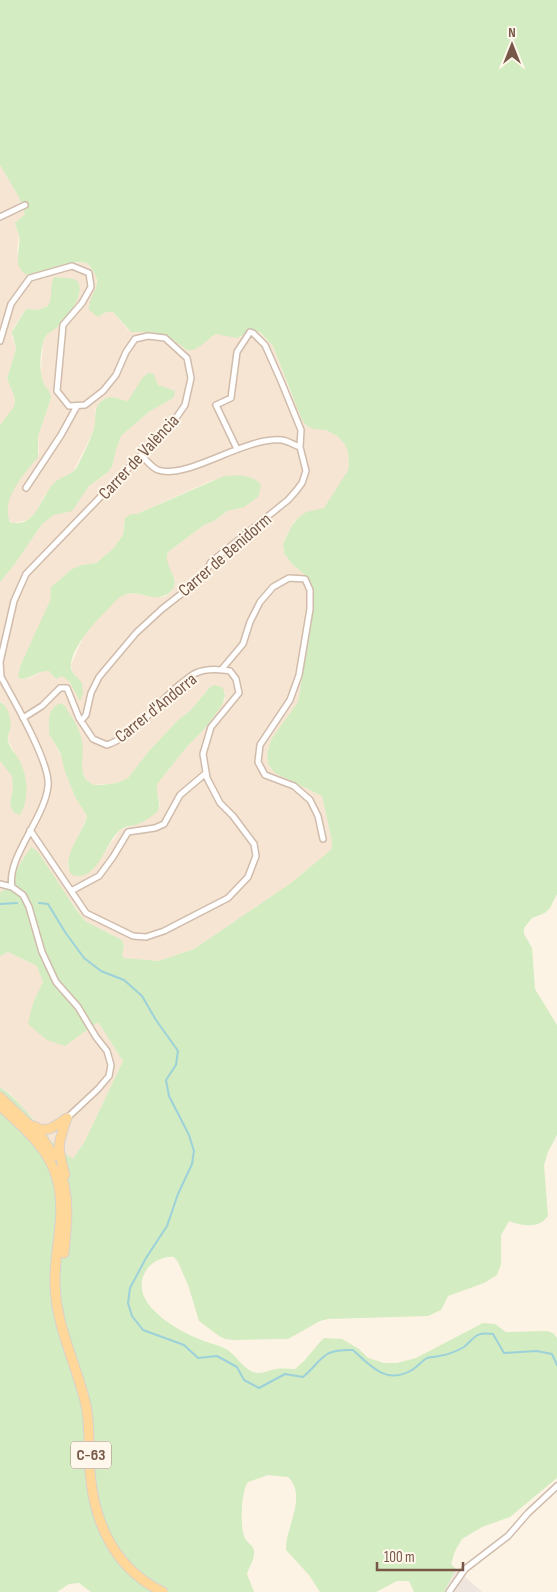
<svg xmlns="http://www.w3.org/2000/svg" width="557" height="1592" viewBox="0 0 557 1592" font-family="'Sofia Sans Condensed',sans-serif">
<rect width="100%" height="100%" fill="#fdf3e4"/>
<!-- residential -->
<path fill="#f5e5d2" fill-rule="evenodd" d="M 0,165 L 19,197 L 24,210 L 25,214 L 17,221 L 15,226 L 19,235 L 17,251 L 20,268 L 24,273 L 34,274 L 51,267 L 69,263 L 87,263 L 96,275 L 97,286 L 90,301 L 98,317 L 106,312 L 113,312 L 128,330 L 135,332 L 151,331 L 159,333 L 172,339 L 187,350 L 202,344 L 216,334 L 241,337 L 250,332 L 259,332 L 273,346 L 290,391 L 305,423 L 307,426 L 326,430 L 337,436 L 344,443 L 348,452 L 349,467 L 347,472 L 330,502 L 324,509 L 306,512 L 297,519 L 293,523 L 284,541 L 283,550 L 292,564 L 304,574 L 311,586 L 307,648 L 298,702 L 272,738 L 267,753 L 268,764 L 275,773 L 322,796 L 332,841 L 332,849 L 291,883 L 194,949 L 159,961 L 124,958 L 122,955 L 124,946 L 122,940 L 85,921 L 31,847 L 2,893 L 0,891 L 0,761 L 12,776 L 13,789 L 11,798 L 22,811 L 26,795 L 26,782 L 22,767 L 8,740 L 10,727 L 8,712 L 3,703 L 0,702 L 0,582 L 14,565 L 42,524 L 54,515 L 75,506 L 89,486 L 105,475 L 112,466 L 116,450 L 121,436 L 150,411 L 174,397 L 172,390 L 161,387 L 146,375 L 128,402 L 114,397 L 104,399 L 95,410 L 95,426 L 90,438 L 73,472 L 55,483 L 44,496 L 37,512 L 27,520 L 14,523 L 8,519 L 4,511 L 4,504 L 14,484 L 33,463 L 39,453 L 38,436 L 51,398 L 43,384 L 41,374 L 43,343 L 48,332 L 63,323 L 75,280 L 55,277 L 52,297 L 48,306 L 38,310 L 26,309 L 13,329 L 12,337 L 16,349 L 7,379 L 13,391 L 15,404 L 12,412 L 0,426 ZM 227,476 L 227,511 L 214,521 L 204,525 L 168,552 L 166,556 L 167,564 L 175,579 L 175,584 L 171,591 L 165,597 L 145,596 L 136,593 L 126,594 L 120,596 L 102,614 L 84,636 L 71,665 L 73,673 L 76,676 L 80,700 L 69,681 L 62,675 L 56,679 L 49,671 L 44,671 L 30,678 L 20,679 L 18,676 L 21,664 L 47,612 L 50,601 L 51,587 L 72,569 L 82,565 L 96,563 L 113,549 L 123,535 L 124,522 L 131,514 L 137,514 L 210,481 ZM 210,687 L 225,693 L 225,700 L 207,726 L 185,749 L 158,783 L 156,790 L 160,804 L 158,811 L 140,823 L 120,830 L 93,869 L 72,875 L 68,868 L 68,861 L 87,816 L 75,797 L 64,769 L 62,757 L 49,734 L 49,719 L 53,708 L 78,728 L 82,741 L 82,770 L 86,780 L 94,785 L 117,783 L 128,778 L 149,751 L 178,720 L 190,711 Z
M 8,952 L 37,966 L 43,982 L 33,1003 L 65,1046 L 98,1022 L 123,1061 L 85,1141 L 73,1159 L 60,1151 L 11,1094 L 0,1087 L 0,956 Z"/>
<!-- industrial -->
<path fill="#ede5de" d="M 456,1569 L 482,1592 L 444,1592 Z"/>
<!-- green -->
<path fill="#d3ecc1" d="M 0,0 L 557,0 L 557,894 L 550,908 L 545,913 L 532,918 L 524,928 L 524,934 L 532,948 L 535,989 L 557,1025 L 557,1135 L 548,1152 L 544,1165 L 548,1216 C 539,1229 522,1226 509,1221 L 501,1235 L 501,1264 L 497,1275 L 484,1283 L 448,1296 L 441,1310 L 428,1316 L 328,1319 L 320,1321 L 288,1339 L 233,1340 L 225,1339 L 219,1336 L 199,1321 L 188,1285 L 178,1262 L 174,1257 C 165,1256 153,1261 147,1269 C 125,1301 175,1329 199,1339 C 207,1343 216,1344 224,1348 C 235,1353 242,1368 253,1372 C 262,1375 268,1370 276,1369 C 282,1368 288,1369 295,1369 L 304,1361 L 320,1342 L 324,1338 L 342,1339 L 359,1349 L 368,1358 L 384,1363 L 397,1363 L 416,1358 L 483,1323 L 495,1324 L 506,1332 L 547,1331 L 553,1333 L 557,1338 L 557,1478 L 510,1517 L 482,1527 L 462,1539 L 455,1551 L 451,1564 L 456,1569 L 444,1592 L 414,1592 L 409,1581 L 397,1581 L 376,1592 L 320,1592 L 309,1575 L 286,1550 C 285,1528 308,1496 288,1477 L 268,1475 L 248,1482 C 241,1492 240,1524 244,1536 C 246,1543 254,1545 254,1551 C 255,1560 249,1566 247,1574 L 254,1592 L 91,1592 L 79,1583 L 69,1584 L 57,1592 L 0,1592 L 0,1087 C 29,1106 43,1141 73,1159 L 85,1141 L 123,1061 L 98,1022 L 65,1046 L 47,1040 L 28,1024 L 33,1003 L 43,982 L 37,966 L 8,952 L 0,956 L 0,891 L 2,892 L 31,847 L 38,852 L 75,908 L 85,921 L 122,940 L 124,946 L 122,955 L 124,958 L 159,961 L 194,949 L 291,883 L 332,849 L 332,841 L 322,796 L 275,773 L 268,764 L 267,753 L 272,738 L 298,702 L 307,648 L 311,586 L 304,574 L 292,564 L 284,553 L 283,544 L 291,527 L 297,519 L 306,512 L 324,508 L 347,472 L 349,467 L 348,452 L 344,443 L 337,436 L 326,430 L 314,429 L 307,426 L 302,420 L 273,346 L 260,332 L 250,332 L 237,338 L 216,334 C 206,339 199,352 187,350 L 172,339 L 154,332 L 131,332 L 113,312 L 106,312 L 98,317 L 89,310 C 88,289 109,288 87,263 C 66,259 49,271 29,275 C 10,270 22,246 19,235 C 18,231 16,228 15,223 L 25,214 L 19,197 L 0,165 Z
M 54,277 C 61,278 72,277 77,281 C 86,290 70,315 63,322 C 55,331 46,331 43,343 C 40,355 39,370 43,382 C 45,388 51,391 51,398 L 38,436 L 38,457 C 25,473 0,499 10,522 C 36,530 41,495 55,482 C 62,476 72,475 77,467 C 83,455 90,441 94,428 C 97,418 92,408 103,400 C 112,393 118,400 128,401 L 143,377 L 149,373 L 153,373 L 158,385 L 175,391 L 174,397 L 170,400 L 150,411 L 121,436 L 116,450 L 112,466 L 108,472 L 89,486 L 72,511 L 54,515 L 42,524 L 14,565 L 0,582 L 0,426 C 15,402 21,409 7,379 L 16,349 L 12,332 L 26,309 L 38,310 L 48,306 C 54,296 49,286 54,277 Z
M 224,476 C 237,475 253,474 261,485 L 258,497 L 244,507 L 227,511 L 214,521 L 204,525 L 168,552 C 162,566 183,579 171,591 C 156,606 139,588 124,595 C 118,597 114,603 110,607 C 97,620 69,649 71,668 C 72,675 79,678 82,683 L 83,693 L 80,701 L 69,681 L 62,676 L 56,679 L 49,671 C 38,670 32,679 20,679 L 18,676 L 21,664 L 50,601 L 51,587 L 72,569 L 82,565 L 96,563 L 113,549 L 123,535 L 125,518 L 131,514 L 137,514 Z
M 215,685 L 223,688 L 225,696 L 222,705 L 207,726 L 185,749 L 158,783 C 154,793 162,802 158,811 C 152,816 146,821 138,824 C 133,826 125,826 120,830 C 105,842 98,883 72,875 C 59,859 84,832 87,816 L 75,797 L 64,769 L 61,754 L 49,734 L 49,718 L 51,711 L 55,706 L 61,703 L 64,705 C 71,716 80,728 82,741 C 85,754 78,767 86,780 L 94,785 L 101,785 L 117,783 L 128,778 L 149,751 L 178,720 L 190,711 L 210,687 Z
M 0,702 C 8,705 12,721 10,730 C 9,734 7,736 8,741 C 9,747 15,753 18,758 C 28,775 30,798 20,815 L 13,812 L 10,803 L 13,789 L 12,776 L 0,761 Z"/>
<g fill="none" stroke-linecap="round" stroke-linejoin="round">
<!-- stream -->
<path stroke="#9dd1da" stroke-width="2" d="M 39,903 L 48,904 L 65,932 L 84,958 L 101,971 L 124,980 L 142,996 L 156,1020 L 178,1051 L 176,1065 L 166,1080 L 169,1096 L 189,1135 L 194,1151 L 192,1164 L 178,1194 L 167,1226 L 146,1258 L 130,1288 L 128,1303 L 132,1316 L 143,1330 L 184,1345 L 198,1358 L 217,1356 L 237,1367 L 244,1380 L 259,1388 L 285,1374 L 303,1377 C 324,1359 321,1349 353,1350 C 371,1367 387,1385 412,1370 C 417,1367 422,1361 427,1358 C 430,1357 435,1357 439,1356 C 446,1355 457,1351 464,1347 C 476,1337 474,1332 493,1334 L 504,1353 L 537,1351 L 552,1354 L 557,1365
M 0,904 L 17,903"/>
<!-- minor casing -->
<g stroke="#d1bcac" stroke-width="8">
<path id="minor" d="M 0,217 L 25,205
M 0,341 L 11,304 L 30,278 L 72,266 L 89,273 L 91,287 L 82,303 L 63,325 L 57,391 L 69,406 L 85,405 L 103,391 L 116,375 L 126,352 L 135,339 L 148,336 L 165,338 L 187,358 L 191,378 L 185,405 L 169,428 L 138,458 L 26,574 L 14,601 L 0,662 L 1,677 C 13,699 51,764 48,786 C 45,818 6,858 12,887
M 237,449 L 216,405 L 231,398 L 237,352 L 250,332 L 253,333 L 265,345 L 281,381 L 301,430 L 300,447
M 26,488 L 61,435 L 77,406
M 221,670 L 243,644 L 250,622 L 260,602 L 273,587 L 289,578 L 305,579 L 310,590 L 310,609 L 299,675 L 290,700 L 260,745 L 258,762 L 265,775 L 294,786 L 310,800 L 318,816 L 323,839
M 23,718 L 42,706 L 60,688 L 67,688 L 79,718 L 93,739 L 107,745 C 140,733 156,702 183,682 C 187,679 191,675 196,673 C 207,668 219,669 230,671 L 236,679 L 239,693 L 211,727 L 203,754 L 207,778 L 220,803 L 233,816 L 254,844 L 256,856 L 248,877 L 228,898 L 164,931 L 146,937 L 133,936 L 86,913 L 30,830
M 81,721 L 86,715 L 91,693 L 99,677 L 136,633 L 162,609 L 203,577 L 211,562 L 288,500 L 296,491 L 302,483 L 306,471 L 300,447 C 294,445 288,441 282,440 C 245,436 188,480 158,470 C 152,468 146,460 141,455
M 0,884 L 12,887 L 23,895 L 29,907 L 42,952 L 56,982 L 78,1007 L 96,1037 L 107,1051 L 111,1065 L 109,1076 L 98,1089 L 67,1118
M 71,891 L 99,876 L 113,857 L 128,832 L 155,828 L 164,824 L 180,795 L 206,773
M 449,1592 L 465,1569 L 508,1536 L 528,1513 L 557,1486"/>
</g>
<!-- primary casing -->
<g stroke="#d9d0cc" stroke-width="11">
<path id="primary" d="M 0,1097 L 41,1136 L 54,1156
M 0,1106 C 23,1127 49,1148 57,1179 C 67,1215 54,1249 55,1284 C 56,1326 75,1361 85,1401 C 91,1425 88,1448 90,1472 C 94,1523 115,1569 163,1592
M 34,1126 C 47,1135 56,1125 67,1118
M 60,1170 C 70,1198 67,1224 64,1253
M 65,1175 C 57,1146 57,1146 67,1118"/>
</g>
<!-- minor -->
<use href="#minor" stroke="#fff" stroke-width="5"/>
<!-- primary -->
<use href="#primary" stroke="#ffd899" stroke-width="9"/>
</g>
<g text-anchor="middle" dominant-baseline="central" stroke-width="4" stroke-linejoin="round" paint-order="stroke">
<!-- shield labels -->
<rect fill="#fff7eb" stroke="#a08879" stroke-width="1" x="71" y="1441.5" width="40" height="27" rx="4"/>
<g font-size="16" font-weight="bold" fill="#775848">
<text x="91" y="1455">C-63</text>
</g>
<!-- street labels -->
<g font-size="18" fill="#775848" stroke="#fff7eb">
<text transform="translate(139 457) rotate(-47)">Carrer de València</text>
<text transform="translate(225 555) rotate(-41)">Carrer de Benidorm</text>
<text transform="translate(156 708) rotate(-39)">Carrer d'Andorra</text>
</g>
</g>
<!-- north arrow -->
<g transform="translate(512 45)" stroke="#fff7eb" stroke-width="4" paint-order="stroke">
<path d="M0-4L9 19L0 12L-9 19Z" fill="#775848"/>
<text y="-8" font-size="14" font-weight="bold" text-anchor="middle" fill="#775848">N</text>
</g>
<!-- scale -->
<path d="M377 1562v8h86v-8" fill="none" stroke="#775848" stroke-width="2.5"/>
<text x="384" y="1562" font-size="15" fill="#775848" stroke="#fff7eb" stroke-width="4" paint-order="stroke">100 m</text>
</svg>
